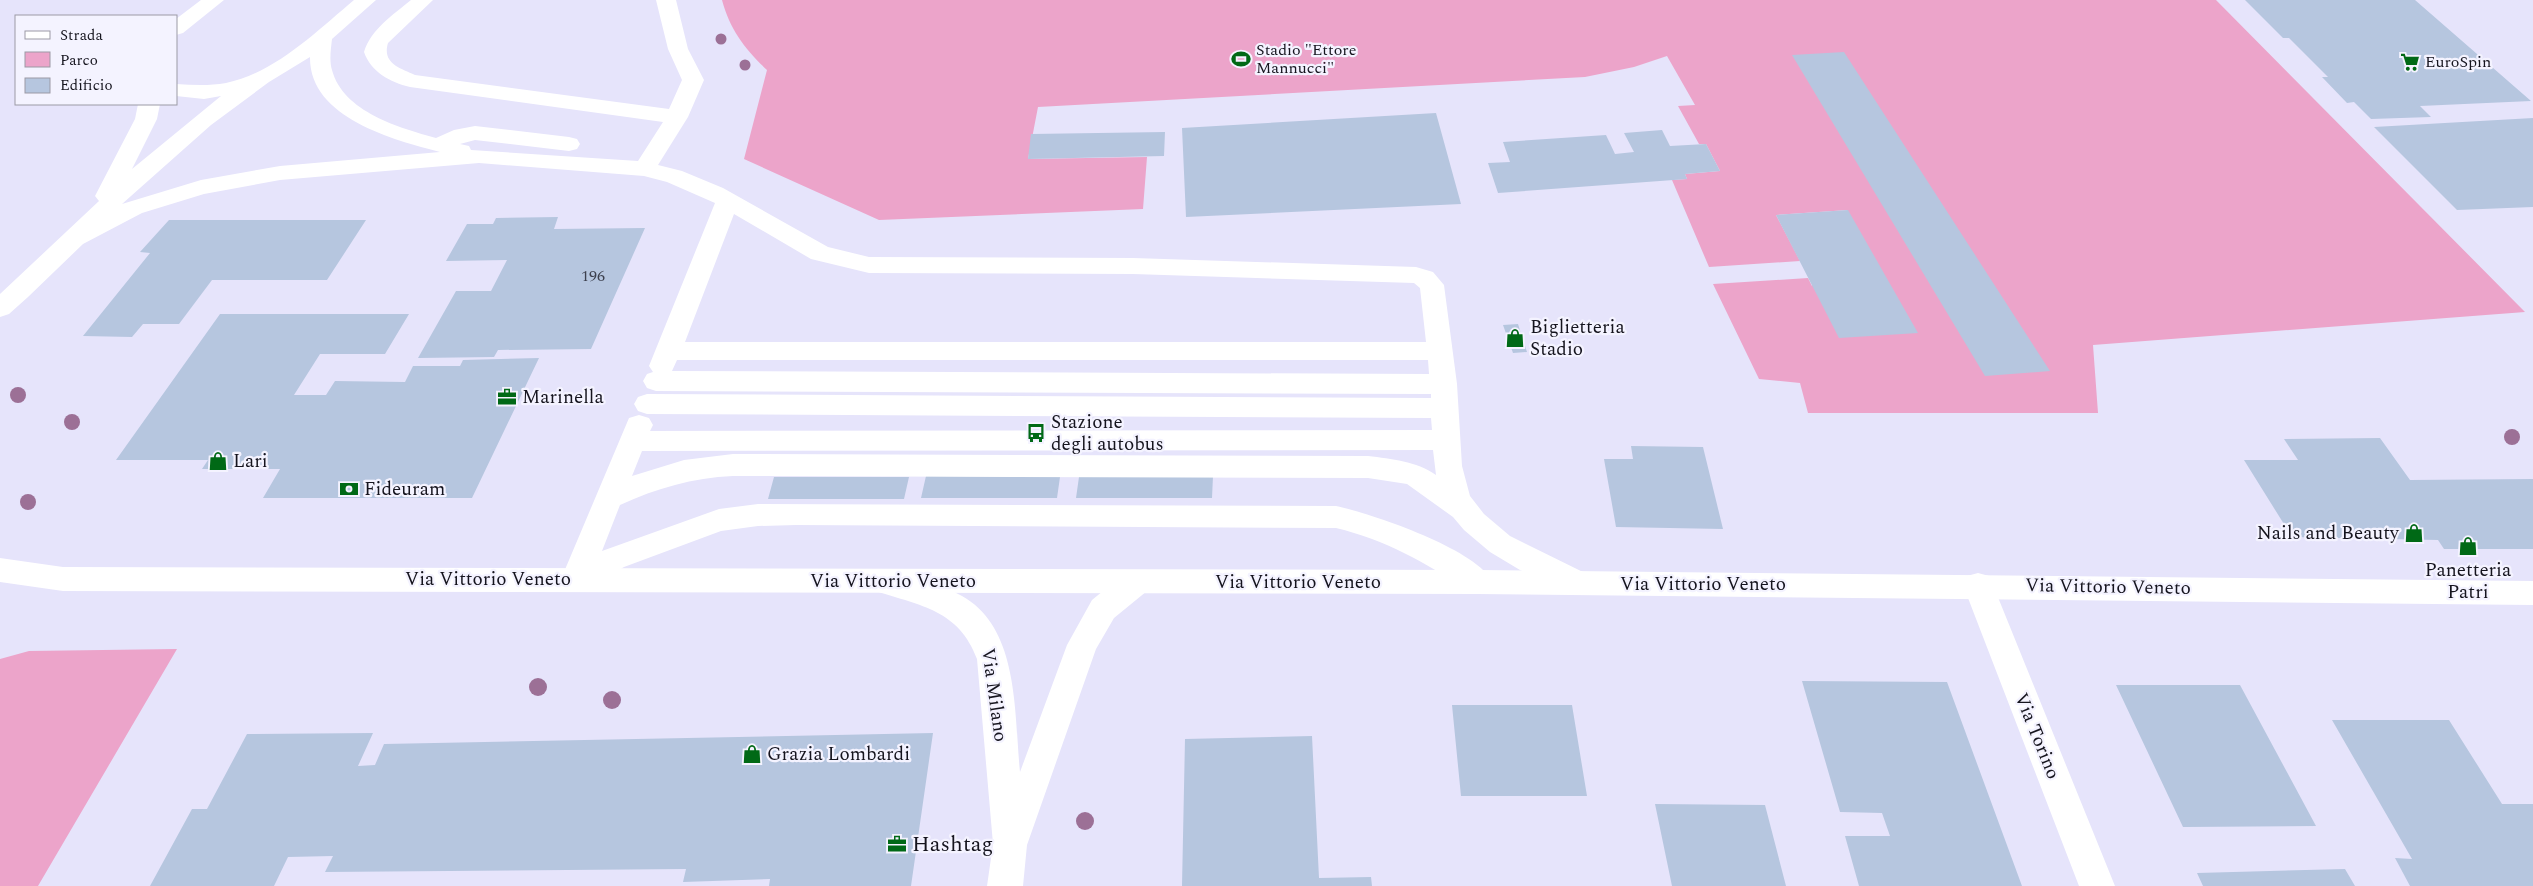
<svg xmlns="http://www.w3.org/2000/svg" width="2533" height="886" viewBox="0 0 2533 886" font-family="Spectral,serif">
<rect width="100%" height="100%" fill="#e6e4fb"/>
<!-- green -->
<path fill="#eca4ca" d="M 722,0 L 2216,0 L 2525,312 L 2093,345 L 2098,413 L 1808,413 L 1800,383 L 1759,379 L 1713,284 L 1808,278 L 1812,286 L 1848,210 L 1776,215 L 1800,261 L 1709,267 L 1672,180 L 1687,179 L 1685,174 L 1720,171 L 1706,144 L 1699,144 L 1678,106 L 1695,105 L 1667,56 L 1634,67 L 1585,77 L 1038,107 L 1028,159 L 1147,157 L 1143,209 L 879,220 L 744,159 L 767,70 C 745,49 730,30 722,0 Z
M 177,649 L 38,886 L 0,886 L 0,659 L 29,651 Z"/>
<!-- building -->
<path fill="#b6c6df" d="M 2245,0 L 2415,0 L 2531,101 L 2420,106 L 2431,117 L 2371,119 L 2354,102 L 2347,103 L 2322,77 L 2328,77 L 2289,38 L 2283,38 Z
M 1844,52 L 2050,371 L 1985,376 L 1792,55 Z
M 1436,113 L 1461,204 L 1186,217 L 1182,128 Z
M 2533,118 L 2533,207 L 2457,210 L 2374,127 Z
M 1662,130 L 1670,146 L 1706,144 L 1720,171 L 1685,174 L 1687,179 L 1498,193 L 1488,163 L 1510,162 L 1503,142 L 1606,135 L 1615,154 L 1634,152 L 1624,133 Z
M 1165,132 L 1164,156 L 1028,159 L 1031,134 Z
M 1848,210 L 1918,333 L 1839,338 L 1776,215 Z
M 558,217 L 554,229 L 645,228 L 591,349 L 498,350 L 494,357 L 418,358 L 456,291 L 491,291 L 507,260 L 446,261 L 467,224 L 493,224 L 496,218 Z
M 169,220 L 366,220 L 327,280 L 212,280 L 179,324 L 143,324 L 132,337 L 83,336 L 150,253 L 140,252 Z
M 220,314 L 409,314 L 385,354 L 320,354 L 294,395 L 326,395 L 335,381 L 405,382 L 413,366 L 460,366 L 463,360 L 539,358 L 472,498 L 263,498 L 280,469 L 202,469 L 208,460 L 116,460 Z
M 1518,324 L 1527,352 L 1513,353 L 1503,325 Z
M 2380,438 L 2410,480 L 2533,479 L 2533,549 L 2444,549 L 2438,540 L 2292,537 L 2244,460 L 2298,460 L 2284,439 Z
M 1631,446 L 1703,447 L 1723,529 L 1616,527 L 1604,459 L 1633,459 Z
M 926,476 L 1060,477 L 1057,498 L 921,498 Z
M 1213,476 L 1212,498 L 1076,498 L 1079,477 Z
M 774,477 L 909,477 L 904,499 L 768,499 Z
M 1802,681 L 1947,682 L 2022,886 L 1859,886 L 1845,836 L 1890,836 L 1882,813 L 1840,812 Z
M 2116,685 L 2240,685 L 2316,826 L 2183,827 Z
M 1452,705 L 1572,705 L 1587,796 L 1461,796 Z
M 2332,720 L 2449,720 L 2502,804 L 2533,804 L 2533,886 L 2410,886 L 2395,858 L 2412,859 Z
M 373,733 L 358,766 L 375,765 L 384,744 L 933,733 L 911,886 L 769,886 L 770,879 L 683,882 L 686,869 L 325,872 L 333,856 L 288,857 L 274,886 L 150,886 L 192,809 L 207,809 L 247,734 Z
M 1312,736 L 1319,878 L 1371,877 L 1372,886 L 1182,886 L 1185,739 Z
M 1655,804 L 1765,805 L 1786,886 L 1672,886 Z
M 2345,869 L 2355,886 L 2203,886 L 2197,873 Z"/>
<g fill="none" stroke-linecap="round" stroke-linejoin="round">
<!-- minor -->
<path fill="#fff" fill-rule="evenodd" d="M 201,0 L 224,0 L 183,33 L 176,35 L 176,19 Z
M 354,0 L 376,0 L 332,39 C 331,49 329,60 332,70 C 343,112 400,128 436,138 L 454,130 L 475,126 L 569,137 L 577,139 L 580,144 L 577,149 L 569,151 L 475,140 L 460,144 L 469,146 L 471,150 L 638,161 L 663,122 L 410,87 C 390,82 371,72 364,52 C 371,29 393,15 411,0 L 433,0 L 388,43 C 382,63 399,68 415,75 L 669,109 L 682,80 L 668,49 L 656,0 L 676,0 L 688,49 L 704,80 L 688,117 L 658,165 L 682,171 L 723,188 L 828,247 L 869,257 L 1133,258 L 1416,267 L 1433,272 L 1444,285 L 1457,384 L 1462,466 L 1470,496 L 1484,514 L 1510,536 L 1587,574 L 1591,583 L 1587,592 L 1576,595 L 1520,570 L 1490,552 L 1464,530 L 1453,517 L 1407,484 L 1368,478 L 733,476 C 692,478 657,488 620,505 L 602,551 L 719,509 L 758,504 L 1336,506 C 1373,514 1476,549 1493,582 L 1489,591 L 1478,594 L 1467,591 C 1426,562 1385,540 1336,528 L 796,525 L 758,526 L 721,531 L 624,567 L 587,588 L 576,591 L 565,588 L 561,579 L 629,418 L 639,415 L 649,418 L 653,425 L 650,431 L 1432,430 L 1431,418 L 647,414 L 638,411 L 634,404 L 638,397 L 647,394 L 1431,398 L 1431,394 L 656,391 L 647,388 L 643,381 L 647,374 L 653,372 L 649,366 L 715,203 L 667,182 L 644,176 L 479,163 L 280,180 L 204,194 L 142,213 L 83,244 L 28,297 L 9,314 L 0,317 L 0,294 L 99,201 L 95,196 L 135,119 L 138,104 L 160,104 L 157,119 L 132,169 L 221,96 L 204,99 L 176,96 L 176,84 C 193,85 209,86 226,83 C 275,73 317,31 354,0 ZM 310,57 C 309,118 394,140 440,152 L 280,166 L 201,180 L 122,204 L 211,125 L 269,82 ZM 734,214 L 811,259 L 869,273 L 1133,274 L 1414,283 L 1420,288 L 1426,342 L 685,342 ZM 677,360 L 1428,360 L 1429,374 L 672,371 ZM 1433,450 L 1436,475 C 1416,461 1392,459 1368,456 L 733,454 L 684,460 L 632,476 L 642,451 Z
M 887,570 C 912,576 939,583 962,596 C 1020,628 1014,715 1020,772 L 1067,645 L 1092,600 L 1125,573 L 1136,570 L 1147,573 L 1151,582 L 1147,591 L 1114,618 L 1096,649 L 1027,845 L 1023,886 L 987,886 L 993,844 L 977,659 C 959,610 921,606 876,591 L 872,582 L 876,573 Z
M 1978,573 L 1989,576 L 1993,585 L 2115,886 L 2079,886 L 1963,585 L 1967,576 Z"/>
<!-- major -->
<path fill="#fff" fill-rule="evenodd" d="M 0,558 L 63,567 L 1478,570 L 2533,581 L 2533,605 L 1478,594 L 63,591 L 0,582 Z"/>
</g>
<!-- trees -->
<g fill="#9c7096">
<circle cx="721" cy="39" r="5.5"/>
<circle cx="745" cy="65" r="5.5"/>
<circle cx="18" cy="395" r="8"/>
<circle cx="72" cy="422" r="8"/>
<circle cx="2512" cy="437" r="8"/>
<circle cx="28" cy="502" r="8"/>
<circle cx="538" cy="687" r="9"/>
<circle cx="612" cy="700" r="9"/>
<circle cx="1085" cy="821" r="9"/>
</g>
<!-- icons -->
<defs>
<g id="stadium-bare" transform="scale(1.5)"><path d="M0-5a6.5 5 0 1 0 0 10a6.5 5 0 1 0 0-10ZM-3.5-1.8h7v3.6h-7Z" fill="#006916" stroke="#f4f3ff" stroke-width="2.5" paint-order="stroke"/></g>
<g id="supermarket-bare" transform="scale(1.5)"><path d="M-6-5.5h2.5l.6 2H6L4.5 2H-2.5L-4.4-4H-6ZM-1.5 3.2a1.3 1.3 0 1 0 .1 0ZM3 3.2a1.3 1.3 0 1 0 .1 0Z" fill="#006916" stroke="#f4f3ff" stroke-width="2.5" paint-order="stroke"/></g>
<g id="shop-bare" transform="scale(1.5)"><path d="M-5-2.5h2.3a2.7 3.5 0 0 1 5.4 0H5L5.5 6h-11ZM-1.5-2.5h3a1.5 2.3 0 0 0-3 0Z" fill="#006916" stroke="#f4f3ff" stroke-width="2.5" paint-order="stroke"/></g>
<g id="office-bare" transform="scale(1.5)"><path d="M-6-3h4V-5.5h4V-3h4V5H-6ZM-1-4.5V-3h2v-1.5ZM-6 0V1H6V0Z" fill="#006916" stroke="#f4f3ff" stroke-width="2.5" paint-order="stroke"/></g>
<g id="bus-bare" transform="scale(1.5)"><path d="M-5-6H5V4H4V6H2V4H-2V6H-4V4H-5ZM-3.5-4V0h7V-4ZM-3.5 1.2v1.5H-2V1.2ZM2 1.2v1.5H3.5V1.2Z" fill="#006916" stroke="#f4f3ff" stroke-width="2.5" paint-order="stroke"/></g>
<g id="bank-bare" transform="scale(1.5)"><path d="M-6-4H6V4H-6ZM0-2.3a2.3 2.3 0 1 0 0 4.6a2.3 2.3 0 1 0 0-4.6Z" fill="#006916" stroke="#f4f3ff" stroke-width="2.5" paint-order="stroke"/></g>
</defs>
<g fill-rule="evenodd">
<use href="#stadium-bare" x="1241" y="59"/>
<use href="#supermarket-bare" x="2410" y="62"/>
<use href="#shop-bare" x="1515" y="338"/>
<use href="#office-bare" x="507" y="397"/>
<use href="#bus-bare" x="1036" y="433"/>
<use href="#shop-bare" x="218" y="461"/>
<use href="#bank-bare" x="349" y="489"/>
<use href="#shop-bare" x="2414" y="533"/>
<use href="#shop-bare" x="2468" y="546"/>
<use href="#shop-bare" x="752" y="754"/>
<use href="#office-bare" x="897" y="844"/>
</g>
<g text-anchor="middle" dominant-baseline="central" stroke-width="4.5" stroke-linejoin="round" paint-order="stroke">
<!-- far-poi labels -->
<g font-size="16" fill="#15141e" stroke="#f4f3ff" text-anchor="start">
<text x="1256" y="50">Stadio "Ettore<tspan x="1256" dy="18">Mannucci"</tspan></text>
<text x="2425" y="62">EuroSpin</text>
</g>
<!-- number labels -->
<g font-size="16" fill="#3d404e">
<text x="593" y="276">196</text>
</g>
<!-- poi labels -->
<g font-size="19" fill="#15141e" stroke="#f4f3ff" text-anchor="start">
<text x="1530" y="327">Biglietteria<tspan x="1530" dy="22">Stadio</tspan></text>
<text x="522" y="397">Marinella</text>
<text x="1051" y="422">Stazione<tspan x="1051" dy="22">degli autobus</tspan></text>
<text x="233" y="461">Lari</text>
<text x="364" y="489">Fideuram</text>
<text x="2399" y="533" text-anchor="end">Nails and Beauty</text>
<text x="2468" y="570" text-anchor="middle">Panetteria<tspan x="2468" dy="22">Patri</tspan></text>
<text x="767" y="754">Grazia Lombardi</text>
</g>
<!-- street labels -->
<g font-size="19" fill="#15141e" stroke="#f4f3ff">
<text x="488" y="579">Via Vittorio Veneto</text>
<text x="893" y="581">Via Vittorio Veneto</text>
<text x="1298" y="582">Via Vittorio Veneto</text>
<text x="1703" y="584">Via Vittorio Veneto</text>
<text transform="translate(2108 587) rotate(1)">Via Vittorio Veneto</text>
<text transform="translate(994 695) rotate(82)">Via Milano</text>
<text transform="translate(2037 736) rotate(68)">Via Torino</text>
</g>
<!-- near-poi labels -->
<g font-size="22" fill="#15141e" stroke="#f4f3ff" text-anchor="start">
<text x="912" y="844">Hashtag</text>
</g>
</g>
<!-- legend -->
<rect x="15" y="15" width="162" height="90" fill="#f4f3ff" stroke="#9b9aa5"/>
<rect x="25" y="31" width="25" height="8" fill="#ffffff" stroke="#9b9aa5"/>
<text x="60" y="40" font-size="15" fill="#15141e">Strada</text>
<rect x="25" y="52" width="25" height="15" fill="#eca4ca" stroke="#9b9aa5"/>
<text x="60" y="65" font-size="15" fill="#15141e">Parco</text>
<rect x="25" y="78" width="25" height="15" fill="#b6c6df" stroke="#9b9aa5"/>
<text x="60" y="90" font-size="15" fill="#15141e">Edificio</text>
</svg>
